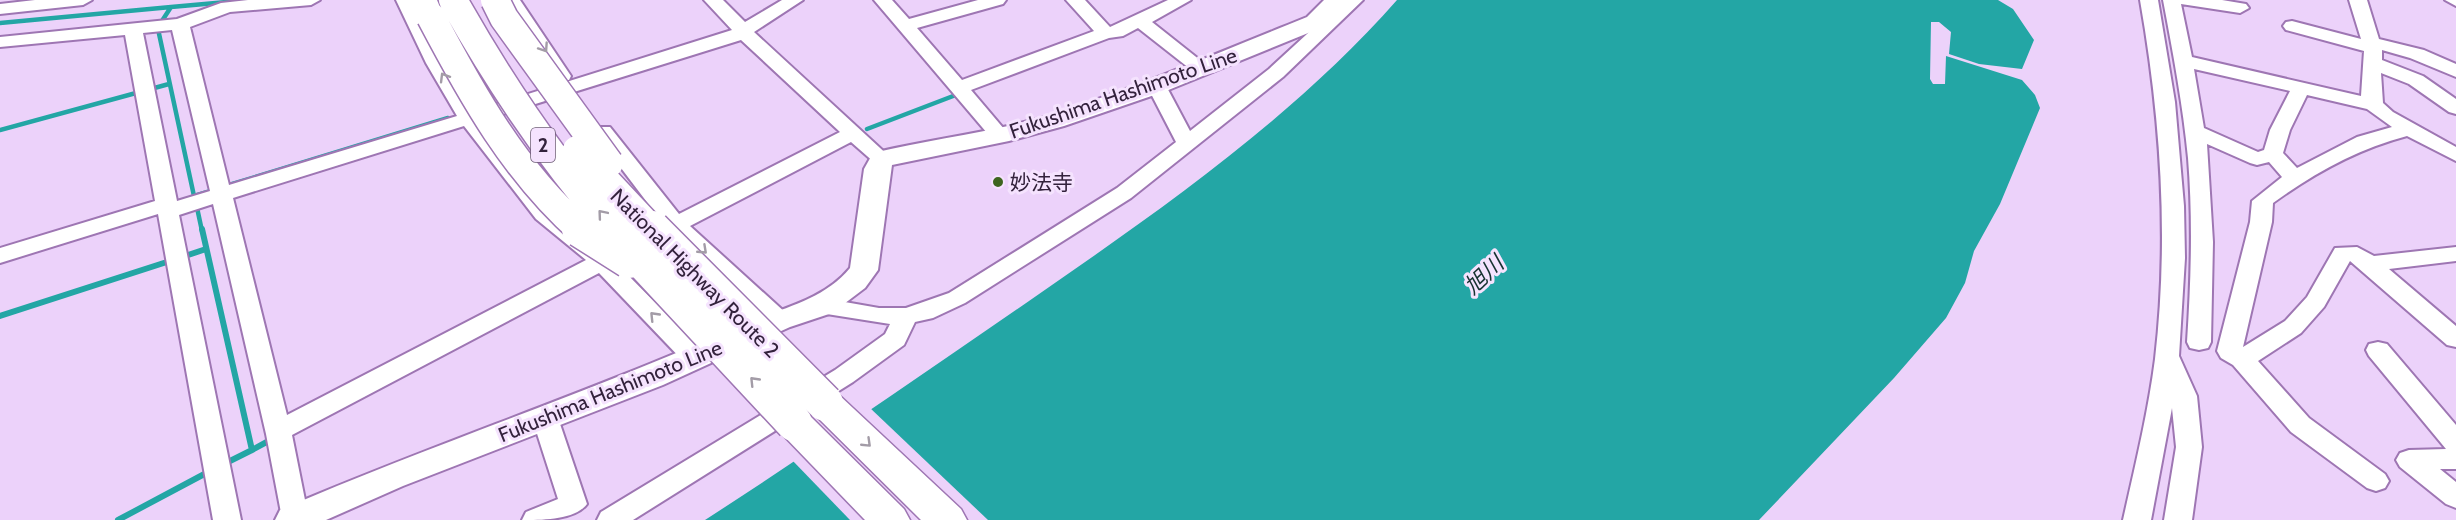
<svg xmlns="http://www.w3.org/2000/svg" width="2456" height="520" viewBox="0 0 2456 520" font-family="Cabin,'Noto Sans JP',sans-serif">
<rect width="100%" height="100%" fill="#ecd2fa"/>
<!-- water -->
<path fill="#23a6a5" d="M 1397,0 L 1998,0 L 2013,9 L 2034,40 L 2022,69 L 1979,64 L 1949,54 L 1951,32 L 1939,22 L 1931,22 L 1930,79 L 1933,84 L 1945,84 L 1946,56 L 2022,80 L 2035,95 L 2040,108 L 2000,204 L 1974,251 L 1965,283 L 1946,318 L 1894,378 L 1759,520 L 705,520 C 815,449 921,375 1029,301 C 1159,211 1292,119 1397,0 Z"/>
<!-- pier -->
<path fill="#ecd2fa" d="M 869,407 L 988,520 L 850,520 L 792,460 Z"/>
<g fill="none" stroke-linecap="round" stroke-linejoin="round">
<!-- stream-far1 -->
<path stroke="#23a6a5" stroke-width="4.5" d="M 171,7 L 249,0
M 0,23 L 171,7 L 160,24
M 158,29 L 194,196 L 214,190
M 867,129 L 961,93
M 0,130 L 169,84
M 229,185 L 448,118
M 196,203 L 202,231"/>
<!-- stream -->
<path stroke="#23a6a5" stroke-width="6" d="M 202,229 L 252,450 L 224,464
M 182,257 L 206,249
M 0,316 L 173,260
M 252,450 L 274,438
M 118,520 L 210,471"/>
<!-- minor casing -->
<g stroke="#9e76b3" stroke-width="4">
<path id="minor" d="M 35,0 L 92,0 L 83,5 L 0,14 L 0,4 Z
M 248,0 L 320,0 L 311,5 L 230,12 L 190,27 L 229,185 L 457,116 L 426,63 L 396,0 L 414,0 L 444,63 L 474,111 L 732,30 L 704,0 L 723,0 L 745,22 L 782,0 L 803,0 L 754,32 L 892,159 L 889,163 L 875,163 L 851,142 L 690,226 L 787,314 L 791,320 L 787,326 L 779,328 L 771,326 L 673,234 L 617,264 L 704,352 L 707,358 L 704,364 L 695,367 L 686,364 L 599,273 L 292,435 L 309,520 L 282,518 L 266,434 L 213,204 L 179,215 L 241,520 L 213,520 L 158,214 L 0,263 L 0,248 L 155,201 L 125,35 L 0,47 L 0,37 L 177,19 L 221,3 ZM 172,30 L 210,191 L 177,201 L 143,33 ZM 741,40 L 840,132 L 679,214 L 610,127 L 596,127 L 593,131 L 596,135 L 662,222 L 604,252 L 552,209 L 481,121 ZM 464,126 L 536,219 L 586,260 L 287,415 L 233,198 Z
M 502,0 L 520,0 L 571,76 L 569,80 L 555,80 Z
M 874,0 L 892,0 L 909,19 L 978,0 L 1006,0 L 1003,4 L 917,28 L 962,80 L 1094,31 L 1066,0 L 1085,0 L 1110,27 L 1168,0 L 1191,0 L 1152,22 L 1210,68 L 1201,74 L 1194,72 L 1138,28 L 1123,36 L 1109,38 L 971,90 L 1010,136 L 1007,140 L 993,140 Z
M 1344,0 L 1363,0 L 1283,77 L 1131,198 L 965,303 L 933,318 L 915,322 L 904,345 L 853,382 L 633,520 L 597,520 L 601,512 L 835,370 L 885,334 L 890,324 L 814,312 L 810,306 L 814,300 L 822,298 L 879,308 L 906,308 L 949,293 L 1117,188 L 1176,142 L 1147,86 L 1150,82 L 1164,82 L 1190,131 L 1269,69 Z
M 2140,0 L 2158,0 L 2175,102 L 2184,206 L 2185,258 L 2179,356 L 2197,396 L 2202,447 L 2192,520 L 2164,520 L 2176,447 L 2172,408 L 2151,520 L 2123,520 C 2135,466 2148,413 2155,359 C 2169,238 2161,120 2140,0 Z
M 2163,0 L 2222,0 L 2246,4 L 2249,8 L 2240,13 L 2181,4 L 2192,57 L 2361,96 L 2364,51 L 2286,30 L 2283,26 L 2286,22 L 2292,21 L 2361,39 L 2349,0 L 2367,0 L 2379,39 L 2424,50 L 2456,64 L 2456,77 L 2410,58 L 2382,50 L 2382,60 L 2423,76 L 2456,99 L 2456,114 L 2449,112 L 2409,84 L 2381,73 L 2383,103 L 2393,112 L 2456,147 L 2456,161 L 2407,136 C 2358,149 2314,173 2273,203 L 2272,222 L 2243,347 L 2285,321 L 2307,297 L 2335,248 L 2357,247 L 2374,256 L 2456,247 L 2456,261 L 2389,269 L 2456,326 L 2456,347 L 2447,345 L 2350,261 L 2324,307 L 2301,333 L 2258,361 L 2309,418 L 2385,474 L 2389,481 L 2385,488 L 2376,491 L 2367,488 L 2291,432 L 2233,365 L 2221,358 L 2217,351 L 2250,222 L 2252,201 L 2282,177 L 2269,162 L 2257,165 L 2250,163 L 2207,144 L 2213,242 L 2211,342 L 2208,348 L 2199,350 L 2190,348 L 2187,342 C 2191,281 2193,220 2188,158 C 2183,106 2173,53 2163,0 ZM 2194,69 L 2290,91 L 2270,130 L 2264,150 L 2258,152 L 2204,128 ZM 2307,95 L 2367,109 L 2392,127 L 2357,137 L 2297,168 L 2283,153 L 2290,130 Z
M 2445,0 L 2456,0 L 2456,6 Z
M 2378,342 L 2387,344 L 2456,425 L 2456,469 L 2440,469 L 2456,482 L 2456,508 L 2446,504 L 2400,467 L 2396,460 L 2400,453 L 2409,450 L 2446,449 L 2369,356 L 2366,350 L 2369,344 Z
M 545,409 L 554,411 L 558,418 L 587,504 C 575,520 543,520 522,520 L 526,512 L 558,499 L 532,418 L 536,411 Z"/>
</g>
<!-- major casing -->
<g stroke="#9e76b3" stroke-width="4">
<path id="major" d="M 1324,0 L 1347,0 L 1323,27 L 1166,91 L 1064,126 L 1009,141 L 892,165 L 878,270 L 865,288 L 832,313 L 790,327 L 663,385 L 403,486 L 326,520 L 275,520 L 280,510 C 431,445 588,393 739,326 C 777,309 822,302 850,268 L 864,169 L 873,153 C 930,139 990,133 1047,116 C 1135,88 1221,52 1307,17 Z"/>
</g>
<!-- highway casing -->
<g stroke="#9e76b3" stroke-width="3">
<path id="highway" d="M 411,0 L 437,0 L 444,17 L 440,23 L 431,25 L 422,23 Z
M 825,390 L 838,394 L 961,509 L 967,520 L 921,520 L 812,412 L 806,403 L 812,394 Z
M 794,409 L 807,413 L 904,509 L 910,520 L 865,520 L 781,433 L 775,423 L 781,413 Z"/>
</g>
<!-- minor -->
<use href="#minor" fill="#fff" fill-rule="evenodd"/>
<!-- major -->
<use href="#major" fill="#fff" fill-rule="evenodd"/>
<!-- highway -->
<use href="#highway" fill="#fff" fill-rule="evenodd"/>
<!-- highway-bridge-far1 casing -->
<g stroke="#9e76b3" stroke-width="31" stroke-linecap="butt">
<path id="highway-bridge-far1" d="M 453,0 C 499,82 551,160 614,231
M 495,0 L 504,18 L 609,163
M 431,17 C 472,95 515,172 582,231
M 577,150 L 653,231"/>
</g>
<!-- highway-bridge casing -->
<g stroke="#9e76b3" stroke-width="39" stroke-linecap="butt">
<path id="highway-bridge" d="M 580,229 L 629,260
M 613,229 L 794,423
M 652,229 L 825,403"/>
</g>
<!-- highway-bridge-far1 -->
<use href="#highway-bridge-far1" stroke="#fff" stroke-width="28"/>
<!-- highway-bridge -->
<use href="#highway-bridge" stroke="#fff" stroke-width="36"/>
</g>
<!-- one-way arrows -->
<defs><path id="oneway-chevron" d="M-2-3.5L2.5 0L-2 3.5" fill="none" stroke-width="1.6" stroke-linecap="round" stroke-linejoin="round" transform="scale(1.5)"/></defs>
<g stroke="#a39ca7">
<use href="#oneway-chevron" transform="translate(544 48) rotate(56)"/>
<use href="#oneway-chevron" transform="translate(444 77) rotate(-121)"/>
<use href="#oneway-chevron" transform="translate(602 214) rotate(-130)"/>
<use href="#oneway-chevron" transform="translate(703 250) rotate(43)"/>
<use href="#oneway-chevron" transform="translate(654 316) rotate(-134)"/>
<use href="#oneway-chevron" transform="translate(754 381) rotate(-134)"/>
<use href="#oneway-chevron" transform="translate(867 443) rotate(44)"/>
</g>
<!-- markers -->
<circle fill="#3d641e" stroke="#f5e3fe" stroke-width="2" cx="998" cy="182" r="6"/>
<g text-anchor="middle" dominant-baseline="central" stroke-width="6" stroke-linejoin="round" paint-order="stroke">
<!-- shield labels -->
<rect fill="#f5e3fe" stroke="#6d5c76" stroke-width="1.5" x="531" y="128" width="24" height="34" rx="4.5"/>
<g font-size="20" font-weight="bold" fill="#33223c">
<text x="543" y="145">2</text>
</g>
<!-- street labels -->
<g font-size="21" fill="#33223c" stroke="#f5e3fe">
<text transform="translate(1123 93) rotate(-19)">Fukushima Hashimoto Line</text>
<text transform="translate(695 273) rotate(45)">National Highway Route 2</text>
<text transform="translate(610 391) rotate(-22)">Fukushima Hashimoto Line</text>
</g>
<!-- poi labels -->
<g font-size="21" fill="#33223c" stroke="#f5e3fe" text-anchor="start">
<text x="1010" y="182">妙法寺</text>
</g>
<!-- water labels -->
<g font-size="22" font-style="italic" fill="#173231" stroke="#f5e3fe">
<text transform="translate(1484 275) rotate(-43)">旭川</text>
</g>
</g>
</svg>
